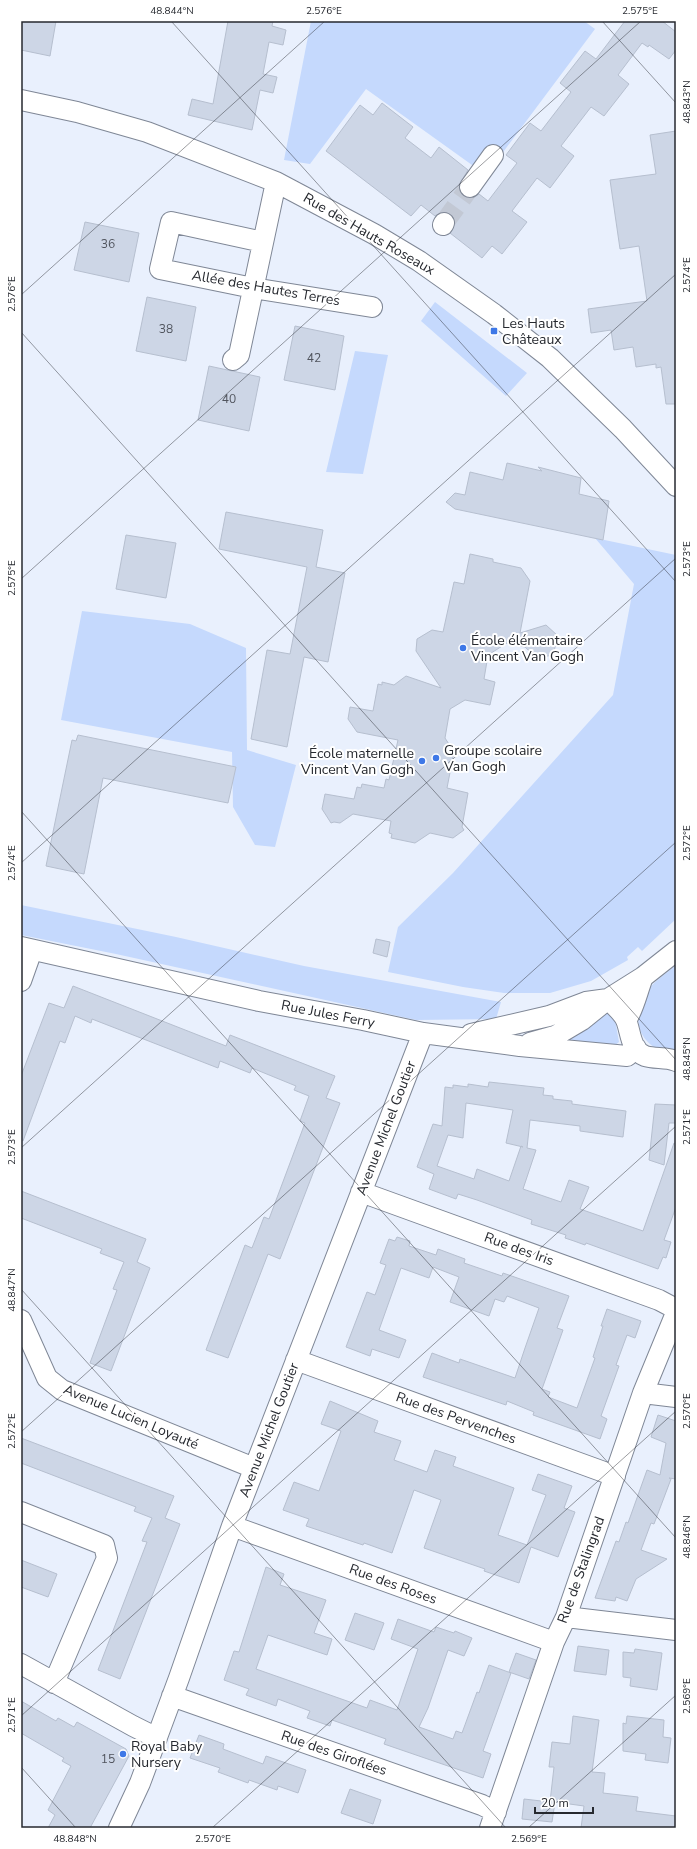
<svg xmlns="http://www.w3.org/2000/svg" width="697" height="1849" viewBox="0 0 697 1849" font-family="'Nunito Sans',sans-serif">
<rect width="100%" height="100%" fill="#e9f0fd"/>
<!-- green -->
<path fill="#c5d9fd" d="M 311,21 L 584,21 L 595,29 L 486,175 L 366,89 L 310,164 L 284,160 Z
M 435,302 L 527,373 L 506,396 L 421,321 Z
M 355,351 L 388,355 L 363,474 L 326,472 Z
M 595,538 L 676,555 L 676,919 L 642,951 L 638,947 L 627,957 L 628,960 L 591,981 L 550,993 L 504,993 L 463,987 L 388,972 L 398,927 L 453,873 L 613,695 L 634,584 Z
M 82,611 L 190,624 L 246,648 L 247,750 L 296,765 L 275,847 L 255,845 L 233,807 L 232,752 L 61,720 Z
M 21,905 L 176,937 L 304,966 L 501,1002 L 496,1019 L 416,1020 L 116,954 L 21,935 Z
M 676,965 L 676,1056 C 649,1050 631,1032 641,1003 C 643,999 644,995 646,992 C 654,981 666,974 676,965 Z
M 608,1012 L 614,1014 L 619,1042 L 613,1047 L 567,1041 L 567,1039 Z"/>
<!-- building -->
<path fill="#cdd6e6" stroke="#b6bfcf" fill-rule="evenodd" d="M 21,21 L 56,21 L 50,56 L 21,50 Z
M 228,21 L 273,21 L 272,26 L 286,30 L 283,45 L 269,42 L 263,74 L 277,77 L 273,93 L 260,90 L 252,130 L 188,115 L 192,99 L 213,104 Z
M 625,21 L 662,21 L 676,32 L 676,50 L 669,59 L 649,45 L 648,47 L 642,43 L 618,75 L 629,84 L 604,116 L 591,107 L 561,146 L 574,156 L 550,188 L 537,178 L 512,211 L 527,222 L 502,254 L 492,246 L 482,258 L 450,233 L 455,223 L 454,217 L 449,213 L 443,212 L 435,216 L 421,205 L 411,216 L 326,151 L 360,105 L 373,115 L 382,103 L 413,127 L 405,138 L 431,158 L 439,147 L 468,170 L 459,185 L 459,191 L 463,196 L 469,198 L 479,194 L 488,201 L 517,163 L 506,155 L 530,123 L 541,131 L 571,92 L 560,83 L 585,51 L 596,59 Z
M 676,131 L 676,404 L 666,404 L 661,367 L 656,368 L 656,364 L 636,367 L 633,347 L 614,350 L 611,330 L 591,333 L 588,309 L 647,301 L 639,246 L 620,249 L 610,180 L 656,174 L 650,135 Z
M 85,222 L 139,233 L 129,282 L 74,270 Z
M 147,297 L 196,307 L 186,361 L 136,351 Z
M 295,326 L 344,336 L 335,390 L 284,380 Z
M 209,366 L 260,377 L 249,431 L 198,420 Z
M 507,463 L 542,471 L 538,467 L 581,478 L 579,494 L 609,501 L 603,540 L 455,509 L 446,502 L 455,493 L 465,495 L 470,472 L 503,480 Z
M 226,512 L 323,530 L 316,567 L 345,573 L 328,662 L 304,657 L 287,747 L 251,739 L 267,650 L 290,654 L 307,567 L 219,549 Z
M 126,535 L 176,543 L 166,598 L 116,589 Z
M 470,554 L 493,559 L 493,562 L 521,568 L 530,581 L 520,633 L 546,625 L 558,636 L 553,655 L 537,658 L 525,647 L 507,643 L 488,655 L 484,679 L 495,682 L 490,705 L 465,700 L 450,709 L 445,738 L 454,752 L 447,788 L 468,793 L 462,827 L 464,830 L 453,838 L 430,833 L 415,843 L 391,838 L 392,834 L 389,833 L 391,821 L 353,814 L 340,823 L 334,822 L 331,823 L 322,809 L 325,794 L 354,799 L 357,787 L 361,788 L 362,784 L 384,788 L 386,779 L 389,780 L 398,740 L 357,732 L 348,719 L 350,707 L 373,711 L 378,684 L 382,685 L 382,682 L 394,685 L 406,676 L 441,688 L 416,651 L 417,639 L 432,630 L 443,632 L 454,582 L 464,584 Z
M 78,735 L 236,767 L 228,803 L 103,778 L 84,874 L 46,866 L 72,740 L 76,741 Z
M 376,939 L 390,942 L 387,957 L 373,953 Z
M 73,986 L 226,1046 L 230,1035 L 335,1076 L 326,1098 L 340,1103 L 280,1259 L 268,1254 L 228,1358 L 206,1350 L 245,1245 L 252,1248 L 264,1217 L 269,1219 L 305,1123 L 300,1121 L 309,1096 L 294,1090 L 296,1086 L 252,1068 L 250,1073 L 220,1061 L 218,1068 L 92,1019 L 91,1023 L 75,1016 L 65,1043 L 60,1041 L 23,1141 L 21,1140 L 21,1076 L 49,1003 L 64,1008 Z
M 489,1082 L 544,1088 L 543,1095 L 553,1096 L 553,1099 L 572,1101 L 572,1104 L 626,1111 L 623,1137 L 580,1131 L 580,1126 L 530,1120 L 527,1148 L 536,1150 L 523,1189 L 561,1202 L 569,1180 L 589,1187 L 580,1209 L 643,1231 L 674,1143 L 676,1144 L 676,1207 L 664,1240 L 671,1242 L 666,1258 L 663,1257 L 658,1269 L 586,1243 L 585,1245 L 574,1241 L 565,1238 L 566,1235 L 531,1224 L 532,1220 L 477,1200 L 458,1194 L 456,1199 L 429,1189 L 434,1174 L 417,1167 L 433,1124 L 442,1126 L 445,1087 L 453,1088 L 453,1085 L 468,1087 L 468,1084 L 488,1087 ZM 466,1103 L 513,1110 L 506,1143 L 523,1147 L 521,1146 L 509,1181 L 477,1169 L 474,1179 L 437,1166 L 448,1135 L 463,1138 Z
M 655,1104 L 676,1105 L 676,1123 L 669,1123 L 664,1165 L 649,1160 Z
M 21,1191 L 146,1239 L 137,1262 L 150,1268 L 111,1371 L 90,1363 L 117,1290 L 113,1289 L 124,1262 L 100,1253 L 102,1249 L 21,1218 Z
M 397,1237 L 410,1241 L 409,1246 L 436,1255 L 438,1249 L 465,1259 L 464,1263 L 502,1276 L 503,1273 L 569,1296 L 557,1328 L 563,1330 L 542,1389 L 550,1392 L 548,1397 L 577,1408 L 595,1358 L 593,1357 L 603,1326 L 601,1326 L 607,1309 L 641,1321 L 635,1338 L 627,1335 L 616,1365 L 619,1366 L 601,1416 L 607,1419 L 600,1439 L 533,1415 L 534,1412 L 507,1401 L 506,1405 L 423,1377 L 432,1353 L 459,1363 L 460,1359 L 515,1378 L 525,1348 L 539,1308 L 507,1296 L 504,1302 L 495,1299 L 489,1316 L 450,1302 L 459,1277 L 433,1267 L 429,1278 L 401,1268 L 379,1330 L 406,1340 L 399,1358 L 372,1349 L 370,1356 L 346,1347 L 367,1292 L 375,1295 L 386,1265 L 380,1263 L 389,1239 L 395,1241 Z
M 330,1401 L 378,1421 L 374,1432 L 401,1441 L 394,1460 L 427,1472 L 435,1450 L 456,1457 L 453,1466 L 514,1488 L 498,1535 L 527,1545 L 546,1495 L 532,1490 L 538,1474 L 572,1486 L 564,1508 L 575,1512 L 558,1557 L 531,1547 L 519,1583 L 484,1571 L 485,1569 L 424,1548 L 441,1500 L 414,1490 L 392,1553 L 364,1543 L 363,1545 L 306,1526 L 309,1519 L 283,1510 L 294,1482 L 319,1491 L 341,1431 L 321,1424 Z
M 658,1415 L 676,1421 L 676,1479 L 669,1478 L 671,1479 L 654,1524 L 651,1523 L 641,1550 L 667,1559 L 636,1579 L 627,1601 L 616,1597 L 615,1601 L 595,1598 L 616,1541 L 619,1542 L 626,1522 L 628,1523 L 647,1470 L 660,1475 L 666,1443 L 651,1437 Z
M 21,1438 L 174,1496 L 165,1518 L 180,1524 L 120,1679 L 98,1670 L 147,1542 L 142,1541 L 152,1518 L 134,1511 L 136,1507 L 21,1463 Z
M 21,1560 L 57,1574 L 48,1597 L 21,1587 Z
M 266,1567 L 284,1574 L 280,1585 L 326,1600 L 314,1633 L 332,1639 L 327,1655 L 268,1635 L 256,1669 L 367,1708 L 370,1700 L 397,1710 L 418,1649 L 391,1639 L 398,1619 L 434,1632 L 436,1627 L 454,1633 L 455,1631 L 472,1638 L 464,1656 L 448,1650 L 428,1708 L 419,1727 L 453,1739 L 456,1731 L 462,1733 L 477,1692 L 479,1693 L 489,1665 L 511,1673 L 483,1751 L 491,1754 L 483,1778 L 384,1744 L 386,1739 L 332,1720 L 330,1726 L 307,1718 L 310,1711 L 278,1699 L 276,1706 L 246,1695 L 249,1689 L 224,1680 L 234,1651 L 239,1652 Z
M 355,1613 L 384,1623 L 374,1650 L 345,1640 Z
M 578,1646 L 609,1650 L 606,1675 L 574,1671 Z
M 635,1649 L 662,1653 L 657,1690 L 630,1686 L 631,1678 L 623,1677 L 623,1652 L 634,1653 Z
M 516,1653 L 536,1660 L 529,1679 L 509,1672 Z
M 21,1701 L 56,1721 L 58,1718 L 74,1727 L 77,1722 L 126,1749 L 129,1756 L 90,1828 L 48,1828 L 55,1815 L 48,1810 L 71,1766 L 62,1761 L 64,1758 L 21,1733 Z
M 573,1716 L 599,1720 L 592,1772 L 605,1773 L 603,1793 L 638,1797 L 636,1811 L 676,1816 L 676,1828 L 581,1828 L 584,1806 L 555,1802 L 552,1822 L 522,1819 L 524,1799 L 550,1802 L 554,1767 L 549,1767 L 552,1742 L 570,1744 Z
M 627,1716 L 664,1720 L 663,1737 L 671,1738 L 668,1763 L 645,1760 L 646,1754 L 623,1751 L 623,1723 L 626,1724 Z
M 199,1735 L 224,1744 L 223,1749 L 263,1764 L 266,1756 L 306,1770 L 298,1793 L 278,1786 L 277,1790 L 249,1780 L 248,1783 L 218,1772 L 220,1768 L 190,1758 Z
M 350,1789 L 381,1800 L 373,1824 L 341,1813 Z"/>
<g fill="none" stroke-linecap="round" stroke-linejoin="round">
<!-- minor-tunnel -->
<path stroke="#c2c8d4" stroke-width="20" stroke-dasharray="20 10" stroke-linecap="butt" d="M 444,223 L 470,187"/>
<!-- minor casing -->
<g stroke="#7f8796" stroke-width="22">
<path id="minor" d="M 21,100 L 77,112 L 147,132 L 276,182 L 374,234 L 419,261 L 494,314 L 550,358 L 623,429 L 676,486
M 470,187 L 493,155
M 443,225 L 444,223
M 263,242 L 171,222 L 160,269 L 253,288 L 372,307
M 233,360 L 239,355 L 276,182
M 21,947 L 259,1001 L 363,1020 L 423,1033 L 520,1046 L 627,1056 L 636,1048
M 21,981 L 32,950
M 626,1020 C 633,1012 638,989 643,977
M 471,1034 L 549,1016 L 586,1002 L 608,999 C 614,1005 623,1013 626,1020 C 631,1032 630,1050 645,1056 C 654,1059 667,1057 676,1061
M 530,1043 L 555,1036 L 582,1020 L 608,999 L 643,977 L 676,951
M 361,1192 L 659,1300 L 676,1309
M 21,1320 L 47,1378 L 62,1390 L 254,1468
M 296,1360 L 615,1476
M 643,1393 L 676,1397
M 21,1512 L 104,1545 L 107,1558 L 54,1683
M 232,1526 L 554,1642
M 566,1617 L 676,1630
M 21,1664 L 133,1726 L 157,1738
M 172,1696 L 482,1805 L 496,1812
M 119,1828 L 140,1783 L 179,1678 L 232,1526 L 423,1033
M 490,1828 L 554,1642 L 566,1617 L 643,1393 L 676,1313"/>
</g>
<!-- minor -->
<use href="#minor" stroke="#fff" stroke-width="20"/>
</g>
<!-- ticks -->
<path fill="none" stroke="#26292f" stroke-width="1" stroke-opacity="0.45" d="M 171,21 L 676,582M 602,21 L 676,103M 21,295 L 325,21M 21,332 L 676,1060M 21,579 L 641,21M 21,811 L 676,1538M 21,863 L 676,274M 21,1148 L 676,558M 21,1289 L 506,1828M 21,1432 L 676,842M 21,1716 L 676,1126M 21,1767 L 76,1828M 212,1828 L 676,1411M 528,1828 L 676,1695"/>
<!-- markers -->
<g fill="#3e78e7" stroke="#fff" stroke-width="1.5">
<rect x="490" y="327" width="8" height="8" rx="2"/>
<circle cx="463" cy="648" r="4"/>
<circle cx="436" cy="758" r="4"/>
<circle cx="422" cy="761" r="4"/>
<circle cx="123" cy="1754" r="4"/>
</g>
<g text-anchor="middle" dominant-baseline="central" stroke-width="4" stroke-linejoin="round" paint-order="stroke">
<!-- number labels -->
<g font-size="12" fill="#50545d">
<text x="108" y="244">36</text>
<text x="166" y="329">38</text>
<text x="314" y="358">42</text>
<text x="229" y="399">40</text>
<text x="108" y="1759">15</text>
</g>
<!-- street labels -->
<g font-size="14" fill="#26292f" stroke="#fff">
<text transform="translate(369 234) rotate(30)">Rue des Hauts Roseaux</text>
<text transform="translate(266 288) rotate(10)">Allée des Hautes Terres</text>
<text transform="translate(328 1014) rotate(11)">Rue Jules Ferry</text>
<text transform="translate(386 1128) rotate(-69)">Avenue Michel Goutier</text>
<text transform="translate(519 1249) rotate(20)">Rue des Iris</text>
<text transform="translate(131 1417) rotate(23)">Avenue Lucien Loyauté</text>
<text transform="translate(456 1418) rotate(20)">Rue des Pervenches</text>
<text transform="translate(269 1430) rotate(-69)">Avenue Michel Goutier</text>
<text transform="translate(581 1570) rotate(-70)">Rue de Stalingrad</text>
<text transform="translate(393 1584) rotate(20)">Rue des Roses</text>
<text transform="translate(334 1753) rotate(19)">Rue des Giroflées</text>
</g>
<!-- poi labels -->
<g font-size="14" fill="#26292f" stroke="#fff" text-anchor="start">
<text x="502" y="323">Les Hauts<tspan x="502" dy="16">Châteaux</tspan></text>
<text x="471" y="640">École élémentaire<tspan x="471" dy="16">Vincent Van Gogh</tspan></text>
<text x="444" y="750">Groupe scolaire<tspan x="444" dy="16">Van Gogh</tspan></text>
<text x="414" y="753" text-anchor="end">École maternelle<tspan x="414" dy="16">Vincent Van Gogh</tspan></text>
<text x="131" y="1746">Royal Baby<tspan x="131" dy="16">Nursery</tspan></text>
</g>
</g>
<!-- border -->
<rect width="697" height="1849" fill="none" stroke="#ffffff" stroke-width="44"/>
<!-- scale -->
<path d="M535 1807v6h58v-6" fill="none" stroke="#26292f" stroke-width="2"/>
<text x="541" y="1807" font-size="12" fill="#26292f" stroke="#ffffff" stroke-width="3" paint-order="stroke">20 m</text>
<rect x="22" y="22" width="653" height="1805" fill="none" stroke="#26292f" stroke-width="1.5"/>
<g font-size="10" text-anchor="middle" fill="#26292f">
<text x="172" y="14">48.844°N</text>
<text x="324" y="14">2.576°E</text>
<text x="640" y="14">2.575°E</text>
<text transform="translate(686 102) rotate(-90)" y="4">48.843°N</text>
<text transform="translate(686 275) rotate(-90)" y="4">2.574°E</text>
<text transform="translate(11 294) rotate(-90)" y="4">2.576°E</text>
<text transform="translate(686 559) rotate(-90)" y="4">2.573°E</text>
<text transform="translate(11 578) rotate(-90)" y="4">2.575°E</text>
<text transform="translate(686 843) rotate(-90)" y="4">2.572°E</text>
<text transform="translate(11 863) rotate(-90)" y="4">2.574°E</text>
<text transform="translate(686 1059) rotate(-90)" y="4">48.845°N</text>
<text transform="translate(686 1127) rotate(-90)" y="4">2.571°E</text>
<text transform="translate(11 1147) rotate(-90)" y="4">2.573°E</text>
<text transform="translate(11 1290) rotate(-90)" y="4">48.847°N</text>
<text transform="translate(686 1411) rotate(-90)" y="4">2.570°E</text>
<text transform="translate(11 1431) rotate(-90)" y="4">2.572°E</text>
<text transform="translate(686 1537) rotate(-90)" y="4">48.846°N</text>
<text transform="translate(686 1696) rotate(-90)" y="4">2.569°E</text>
<text transform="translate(11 1715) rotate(-90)" y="4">2.571°E</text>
<text x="75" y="1842">48.848°N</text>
<text x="213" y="1842">2.570°E</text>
<text x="529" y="1842">2.569°E</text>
</g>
</svg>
